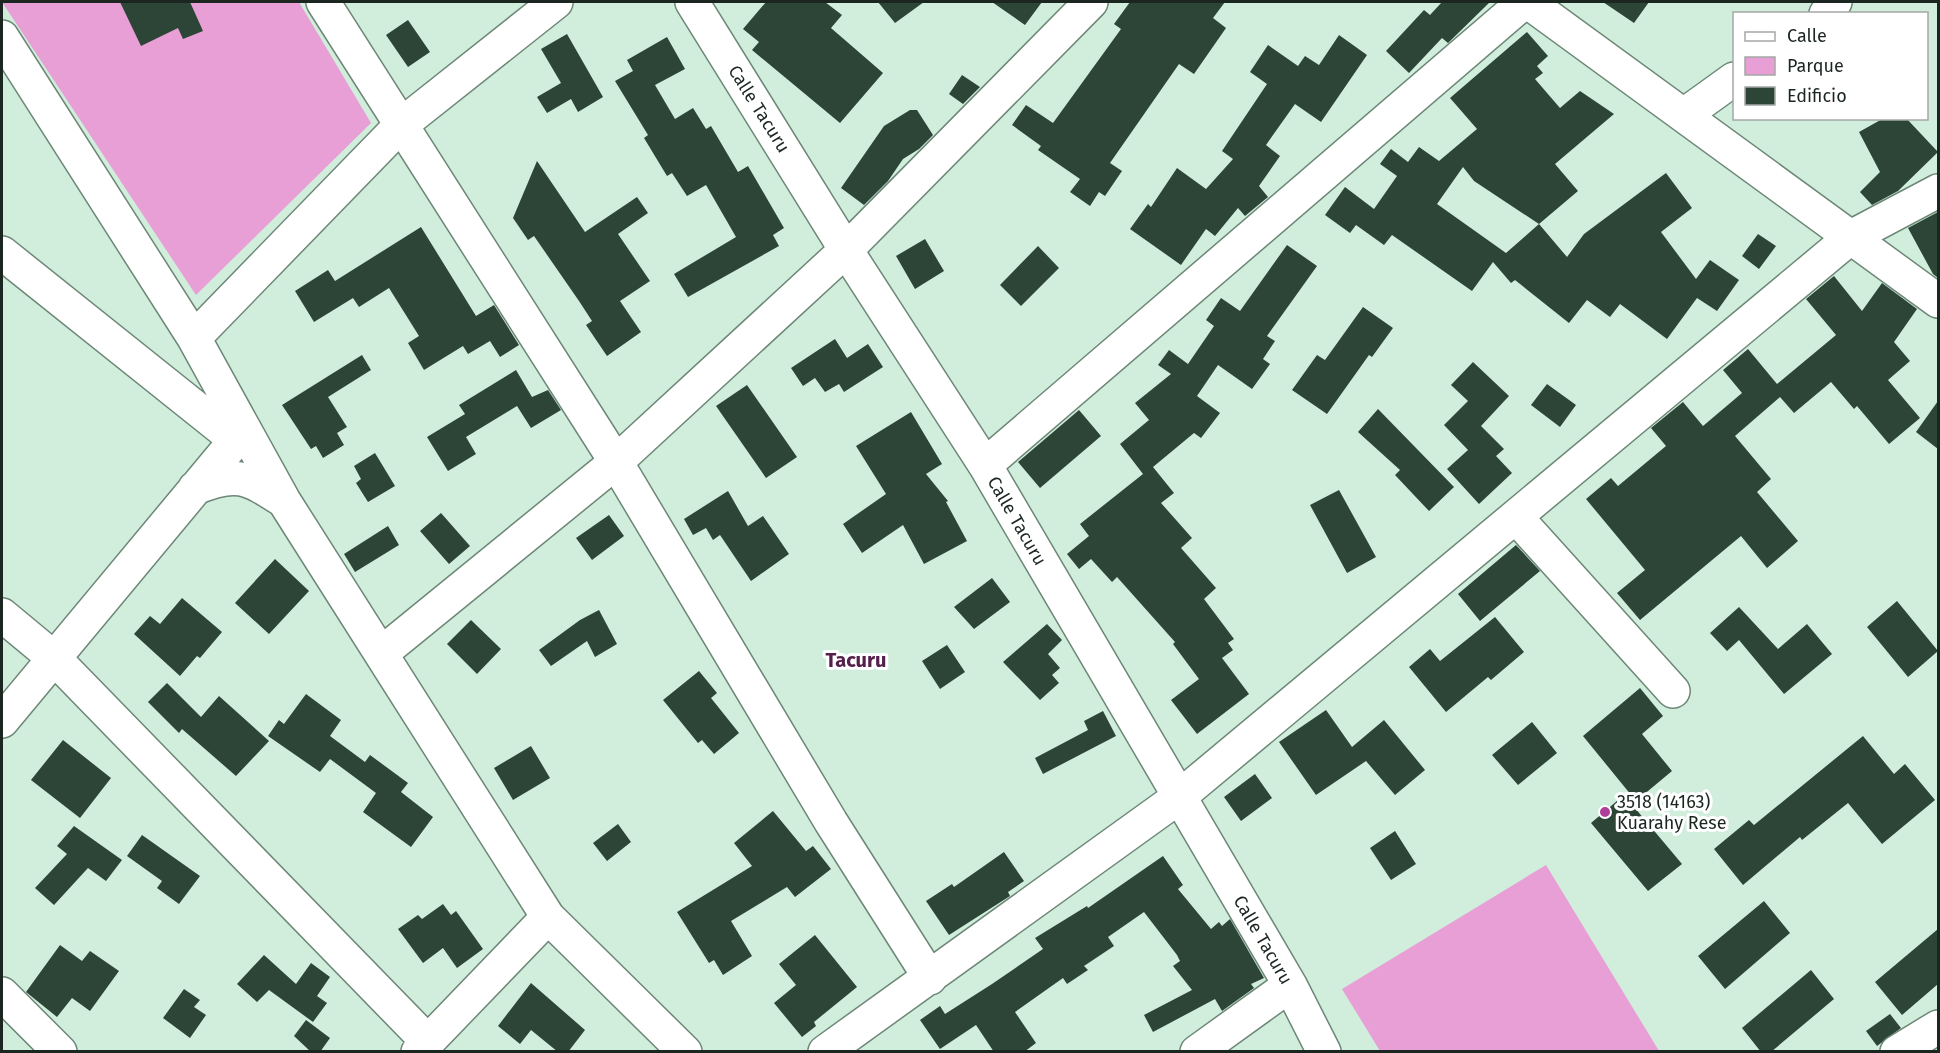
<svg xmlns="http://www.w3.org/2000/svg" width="1940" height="1053" viewBox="0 0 1940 1053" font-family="'Fira Sans',sans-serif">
<rect width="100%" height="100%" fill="#d1eddc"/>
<!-- green -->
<path fill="#e79fd6" d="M 2,2 L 299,2 L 371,123 L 196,295 Z
M 1546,865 L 1659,1051 L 1380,1051 L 1342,989 Z"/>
<!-- building -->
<path fill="#2d4537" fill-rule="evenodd" d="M 120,2 L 190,2 L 203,31 L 183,39 L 178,28 L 141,46 Z
M 766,2 L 825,2 L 842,15 L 831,28 L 883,73 L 840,123 L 752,50 L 759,42 L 743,29 Z
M 878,2 L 924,2 L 895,23 Z
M 992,2 L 1042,2 L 1025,25 Z
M 1130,2 L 1225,2 L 1213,18 L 1226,28 L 1194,74 L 1179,64 L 1110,163 L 1122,171 L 1105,196 L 1099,192 L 1090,206 L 1070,192 L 1080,179 L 1038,150 L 1041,146 L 1012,125 L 1026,105 L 1053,123 L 1121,29 L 1114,24 Z
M 1442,2 L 1490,2 L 1448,43 L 1442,38 L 1409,73 L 1386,51 L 1424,10 L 1430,15 Z
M 1603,2 L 1649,2 L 1634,23 Z
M 408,20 L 430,52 L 408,67 L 386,35 Z
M 1527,32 L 1548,56 L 1537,66 L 1543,73 L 1535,79 L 1560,108 L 1580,91 L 1614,114 L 1555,164 L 1578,191 L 1539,224 L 1567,257 L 1584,234 L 1666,173 L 1692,208 L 1661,232 L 1696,279 L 1710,260 L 1739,280 L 1717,311 L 1697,298 L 1667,339 L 1620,304 L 1610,317 L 1587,300 L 1569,323 L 1515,280 L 1511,283 L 1493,262 L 1472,291 L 1392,235 L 1384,245 L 1356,225 L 1350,233 L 1325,215 L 1345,187 L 1374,209 L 1397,176 L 1380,164 L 1391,149 L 1408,162 L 1419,147 L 1439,161 L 1477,129 L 1450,98 ZM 1463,167 L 1474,181 L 1539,224 L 1506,253 L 1437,204 Z
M 567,34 L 603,97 L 578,112 L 571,99 L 547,113 L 537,97 L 561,83 L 541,49 Z
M 1339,35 L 1367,55 L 1321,122 L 1295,104 L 1266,145 L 1280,156 L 1259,186 L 1268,197 L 1245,216 L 1238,208 L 1215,236 L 1206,229 L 1181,265 L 1130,229 L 1148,204 L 1151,207 L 1177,168 L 1206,189 L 1233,159 L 1222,151 L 1267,84 L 1250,72 L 1268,45 L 1298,66 L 1305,56 L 1319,65 Z
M 667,37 L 685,69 L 655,85 L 675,119 L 693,108 L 706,129 L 711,126 L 738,172 L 748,166 L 784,228 L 773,235 L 779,246 L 688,297 L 674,274 L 736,237 L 706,185 L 687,196 L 672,173 L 667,176 L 644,138 L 648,135 L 615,81 L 633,71 L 627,60 Z
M 962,75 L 980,87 L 963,104 L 949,94 Z
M 910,110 L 917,110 L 933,135 L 919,149 L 903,159 L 888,181 L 864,205 L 841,188 L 884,126 Z
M 1884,118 L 1906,118 L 1938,152 L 1898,191 L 1872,205 L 1860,192 L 1880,172 L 1859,132 Z
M 537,161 L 585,232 L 637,197 L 648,213 L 618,234 L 650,281 L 620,301 L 641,332 L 607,356 L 586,325 L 592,321 L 579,301 L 534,236 L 528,240 L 513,218 Z
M 1938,212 L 1938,278 L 1933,274 L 1908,228 Z
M 421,227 L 476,316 L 494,305 L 519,345 L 500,357 L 490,341 L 468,354 L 463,346 L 424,370 L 408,343 L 419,336 L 389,288 L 359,307 L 353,298 L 314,322 L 295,291 L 328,270 L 335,281 Z
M 1758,234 L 1776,246 L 1759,269 L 1742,256 Z
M 925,239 L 944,271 L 915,289 L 896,256 Z
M 1287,245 L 1317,266 L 1267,336 L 1275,341 L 1263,359 L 1270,364 L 1252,389 L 1218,365 L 1197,396 L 1220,413 L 1201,438 L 1194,433 L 1153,467 L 1174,493 L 1161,503 L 1192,538 L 1181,548 L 1216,588 L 1204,599 L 1234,639 L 1228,643 L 1233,650 L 1222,658 L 1249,694 L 1197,734 L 1171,700 L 1199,679 L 1173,644 L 1175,642 L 1117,577 L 1112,582 L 1091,559 L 1079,569 L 1067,554 L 1089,536 L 1080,524 L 1143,474 L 1120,444 L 1149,420 L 1135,403 L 1171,374 L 1158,365 L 1169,350 L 1188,364 L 1214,326 L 1206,320 L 1221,298 L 1240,311 Z
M 1038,246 L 1059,268 L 1021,306 L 1000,285 Z
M 1834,276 L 1862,311 L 1882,283 L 1917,309 L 1894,342 L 1910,361 L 1888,380 L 1920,418 L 1889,444 L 1857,406 L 1854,409 L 1831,382 L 1794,413 L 1780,397 L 1735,436 L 1771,479 L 1757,492 L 1798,541 L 1767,568 L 1741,536 L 1640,620 L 1617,593 L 1645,570 L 1586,499 L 1611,478 L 1618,486 L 1666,446 L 1651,428 L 1683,402 L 1703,426 L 1742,393 L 1723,370 L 1748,349 L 1777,384 L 1836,335 L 1806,299 Z
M 1363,307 L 1393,328 L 1372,357 L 1369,355 L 1327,414 L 1292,390 L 1317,355 L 1325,360 Z
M 835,339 L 847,358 L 868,344 L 883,367 L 844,392 L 839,384 L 825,392 L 815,378 L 803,386 L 791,368 Z
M 362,355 L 371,370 L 328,397 L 347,427 L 337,433 L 344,445 L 323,458 L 316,446 L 311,449 L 282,405 Z
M 1473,362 L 1509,396 L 1481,426 L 1504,449 L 1496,456 L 1512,473 L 1479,504 L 1447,469 L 1468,450 L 1444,425 L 1468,401 L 1451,385 Z
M 516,370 L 532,397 L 548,390 L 561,410 L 531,428 L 517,406 L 466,437 L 476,454 L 448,471 L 427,437 L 465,414 L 459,405 Z
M 1547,384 L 1576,405 L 1560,427 L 1531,405 Z
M 747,385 L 797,457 L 766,478 L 716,406 Z
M 1938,401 L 1938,449 L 1916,432 Z
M 1378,409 L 1454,487 L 1429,511 L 1395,475 L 1400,470 L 1358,432 Z
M 1079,410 L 1101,436 L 1040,488 L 1018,462 Z
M 911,412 L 942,464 L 926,474 L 948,501 L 946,502 L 967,541 L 924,564 L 903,525 L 862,553 L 843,524 L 886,494 L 856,446 Z
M 375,453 L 395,486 L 368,502 L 356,483 L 361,479 L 354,466 Z
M 1339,490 L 1376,557 L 1347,573 L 1310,505 Z
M 728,491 L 748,526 L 763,516 L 789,554 L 751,581 L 720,535 L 713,540 L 706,528 L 693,535 L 684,519 Z
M 441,513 L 470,546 L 449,564 L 420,531 Z
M 609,515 L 624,536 L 592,560 L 576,538 Z
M 388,526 L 399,545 L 355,572 L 344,554 Z
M 1516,545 L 1540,571 L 1480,621 L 1458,594 Z
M 275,559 L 309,591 L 269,634 L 235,603 Z
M 992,578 L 1010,602 L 974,629 L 954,607 Z
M 182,598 L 222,632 L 200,658 L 197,656 L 180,676 L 134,634 L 150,616 L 160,624 Z
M 1897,601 L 1938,651 L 1908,677 L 1867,627 Z
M 1739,607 L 1778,649 L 1807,624 L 1832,654 L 1784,694 L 1739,640 L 1727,651 L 1710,633 Z
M 599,610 L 617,644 L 595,657 L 587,641 L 551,666 L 539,650 L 580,620 Z
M 1495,617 L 1524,652 L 1491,680 L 1488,677 L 1446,712 L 1409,667 L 1430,649 L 1440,661 Z
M 471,620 L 501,649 L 477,674 L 447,644 Z
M 1047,624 L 1062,640 L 1048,654 L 1060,668 L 1052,675 L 1059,683 L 1040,700 L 1003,662 Z
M 947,645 L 965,672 L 940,689 L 922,661 Z
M 699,671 L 717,693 L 711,698 L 739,733 L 714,754 L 702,740 L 698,743 L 663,700 Z
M 167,683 L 201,717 L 219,696 L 269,741 L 236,776 L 182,729 L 179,733 L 148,702 Z
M 1640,688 L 1663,716 L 1642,734 L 1672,771 L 1636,801 L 1583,736 Z
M 306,694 L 341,720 L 330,736 L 365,762 L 370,755 L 408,783 L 401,792 L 433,817 L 411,847 L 363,812 L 376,793 L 330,759 L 320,772 L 268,736 L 279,720 L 284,724 Z
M 1326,710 L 1352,747 L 1384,720 L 1425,770 L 1395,795 L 1366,761 L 1316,795 L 1279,742 Z
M 1103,711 L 1116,736 L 1043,774 L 1035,758 L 1088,730 L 1084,721 Z
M 1532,722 L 1557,753 L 1518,785 L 1492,755 Z
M 1863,736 L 1894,774 L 1905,764 L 1935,800 L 1882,844 L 1848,803 L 1802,840 L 1800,837 L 1743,885 L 1714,849 L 1749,820 L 1754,825 Z
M 63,740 L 111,778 L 80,818 L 31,780 Z
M 531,746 L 550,778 L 513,800 L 494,768 Z
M 1255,774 L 1272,798 L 1241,821 L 1224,797 Z
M 1624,795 L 1682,864 L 1648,891 L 1591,823 Z
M 773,811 L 806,851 L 813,846 L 831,869 L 795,897 L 787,887 L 731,921 L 752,956 L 723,975 L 714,960 L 709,963 L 677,912 L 752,866 L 734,843 Z
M 618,824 L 631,842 L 607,861 L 593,843 Z
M 74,826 L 122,860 L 106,881 L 88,868 L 54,905 L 35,888 L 67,854 L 57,846 Z
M 1395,831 L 1416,864 L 1391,880 L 1370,848 Z
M 142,835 L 200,876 L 179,904 L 157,888 L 162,881 L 127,856 Z
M 1004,852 L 1024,881 L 1008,892 L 1010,896 L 949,935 L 926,901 L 952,884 L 954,887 Z
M 1163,856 L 1183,885 L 1178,889 L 1211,929 L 1219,922 L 1222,926 L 1230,919 L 1264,978 L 1251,984 L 1254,988 L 1222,1011 L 1215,999 L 1153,1032 L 1144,1015 L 1192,990 L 1173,966 L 1180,961 L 1177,955 L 1144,912 L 1108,937 L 1114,946 L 1084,966 L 1088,970 L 1067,984 L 1063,978 L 1015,1012 L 1036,1043 L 1024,1052 L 994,1052 L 976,1025 L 940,1049 L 920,1020 L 940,1006 L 945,1014 L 992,984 L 1043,949 L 1035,938 L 1087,906 L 1088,908 Z
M 1764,901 L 1790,933 L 1725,989 L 1698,956 Z
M 443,904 L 451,915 L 456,911 L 483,949 L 457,968 L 443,948 L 423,963 L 398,929 L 418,915 L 422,919 Z
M 1938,929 L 1938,984 L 1902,1015 L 1875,982 Z
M 815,935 L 857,987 L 814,1022 L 816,1026 L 802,1037 L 774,1003 L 796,985 L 779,964 Z
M 60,945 L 82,961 L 90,951 L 119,971 L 90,1011 L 72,998 L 57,1017 L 26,992 Z
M 264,955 L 296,984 L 311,963 L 330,977 L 317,996 L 327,1003 L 313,1022 L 269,990 L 257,1002 L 237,984 Z
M 1811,970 L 1834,999 L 1771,1052 L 1761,1052 L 1742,1028 Z
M 531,983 L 585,1030 L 568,1052 L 558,1052 L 531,1030 L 520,1044 L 498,1026 Z
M 184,989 L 200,1000 L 194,1007 L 206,1015 L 190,1038 L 163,1018 Z
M 1890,1014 L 1901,1028 L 1877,1046 L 1866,1031 Z
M 306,1020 L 330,1038 L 320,1052 L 311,1052 L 294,1036 Z"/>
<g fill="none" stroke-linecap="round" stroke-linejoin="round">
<!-- minor casing -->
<g stroke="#6d8777" stroke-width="36">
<path id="minor" d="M 323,2 L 616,462 L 831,822 L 930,978
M 692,2 L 846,250 L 985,465 L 1290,985 L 1324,1052
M 1826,14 L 1835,2
M 2,37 L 194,338 L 284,501 L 548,917 L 685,1052
M 1684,115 L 1734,79
M 2,253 L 236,440
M 194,338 L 401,125 L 556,2
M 985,465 L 1524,2
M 195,488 C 237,471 247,477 284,501
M 1516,517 L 1673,691
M 2,615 L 55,659 L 427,1041
M 383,652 L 616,462 L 846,250 L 1091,2
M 2,721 L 244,430
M 2,994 L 60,1052
M 418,1052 L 548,917
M 825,1052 L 1179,797 L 1851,237 L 1938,191
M 1197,1052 L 1290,985
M 1897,1052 L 1938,1027"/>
</g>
<!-- major casing -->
<g stroke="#6d8777" stroke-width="36">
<path id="major" d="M 1528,2 L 1938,301"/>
</g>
<!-- minor -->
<use href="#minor" stroke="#fff" stroke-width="33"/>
<!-- major -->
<use href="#major" stroke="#fff" stroke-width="33"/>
</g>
<!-- markers -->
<circle fill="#af3e9b" stroke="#fff" stroke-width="2" cx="1605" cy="812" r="6"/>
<g text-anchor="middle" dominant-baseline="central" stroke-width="6" stroke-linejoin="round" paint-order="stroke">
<!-- street labels -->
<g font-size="18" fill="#1c2620" stroke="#fff">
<text transform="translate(759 109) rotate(58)">Calle Tacuru</text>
<text transform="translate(1017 521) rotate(60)">Calle Tacuru</text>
<text transform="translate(1263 940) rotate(60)">Calle Tacuru</text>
</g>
<!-- poi labels -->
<g font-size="18" fill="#1c2620" stroke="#fff" text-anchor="start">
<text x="1617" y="802">3518 (14163)<tspan x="1617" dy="21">Kuarahy Rese</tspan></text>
</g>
<!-- neighbourhood labels -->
<g font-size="20" font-weight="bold" fill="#56204c" stroke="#fff">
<text x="856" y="660">Tacuru</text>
</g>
</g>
<!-- border -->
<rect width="1940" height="1053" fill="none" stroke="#1c2620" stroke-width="6"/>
<!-- legend -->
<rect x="1733" y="12" width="195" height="108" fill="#ffffff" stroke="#a4a8a6" stroke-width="1.5"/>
<rect x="1745" y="32" width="30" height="9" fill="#ffffff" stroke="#a4a8a6" stroke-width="1.5"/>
<text x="1787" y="42" font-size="18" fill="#1c2620">Calle</text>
<rect x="1745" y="57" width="30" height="18" fill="#e79fd6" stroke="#a4a8a6" stroke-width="1.5"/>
<text x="1787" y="72" font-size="18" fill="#1c2620">Parque</text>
<rect x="1745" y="87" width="30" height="18" fill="#2d4537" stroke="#a4a8a6" stroke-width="1.5"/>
<text x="1787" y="102" font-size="18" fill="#1c2620">Edificio</text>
</svg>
